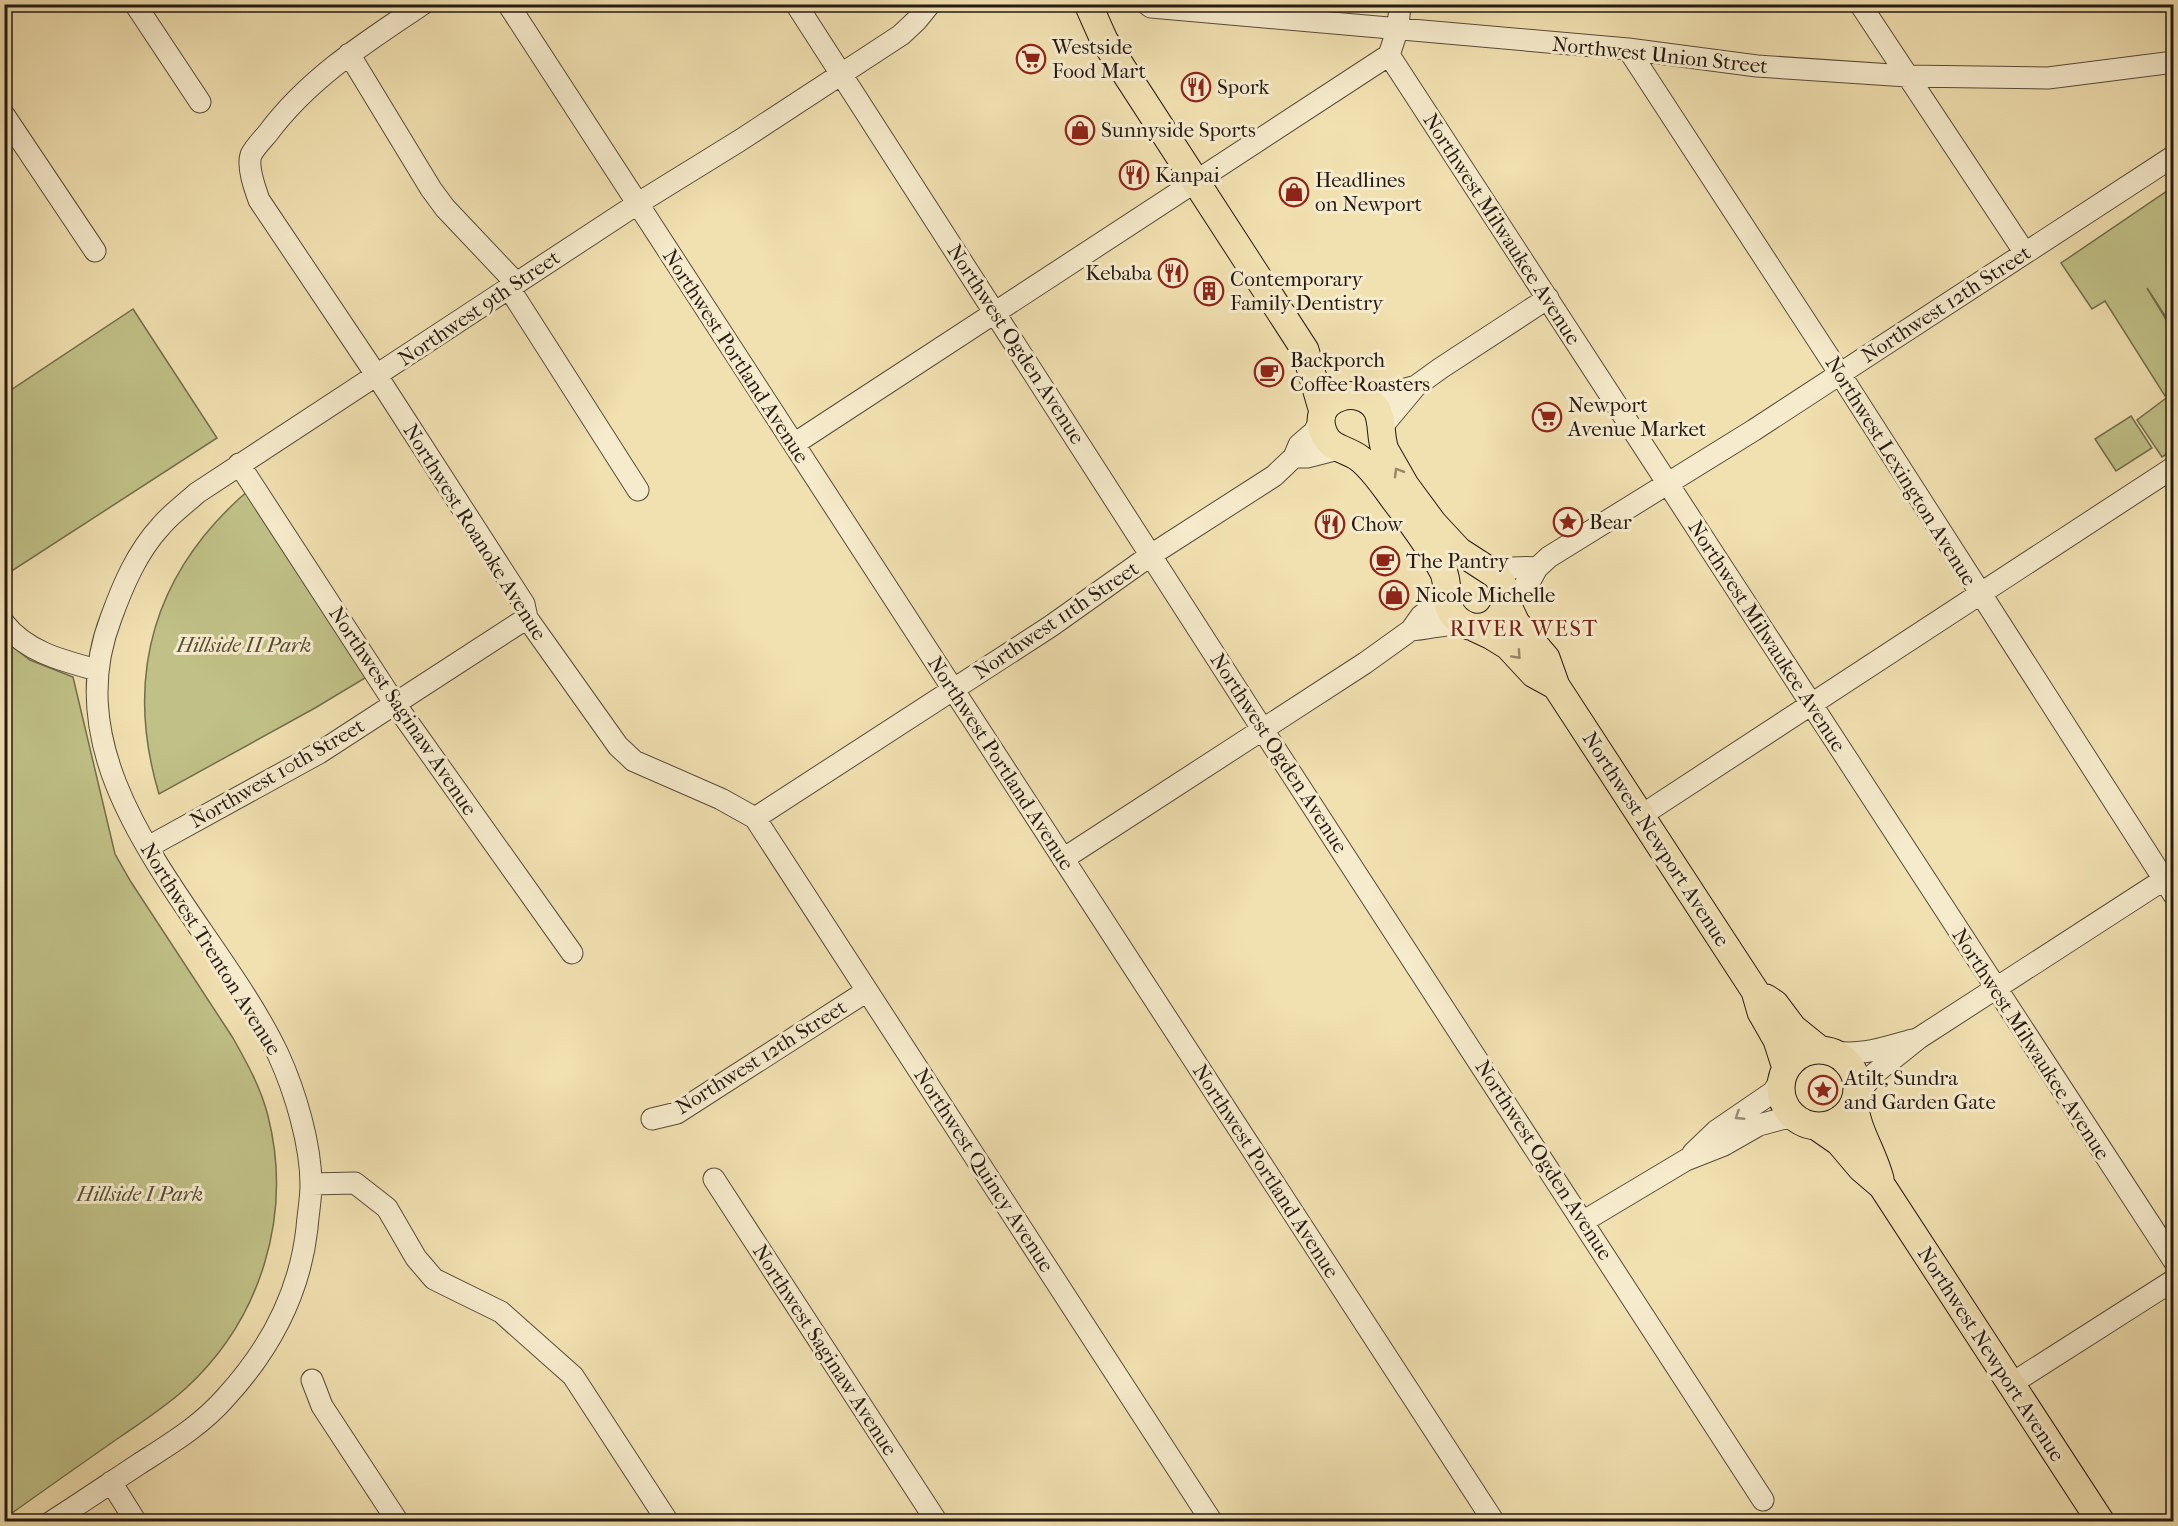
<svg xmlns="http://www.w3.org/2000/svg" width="2178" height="1526" viewBox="0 0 2178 1526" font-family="'IM FELL French Canon',serif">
<rect width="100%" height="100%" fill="#f1e0b0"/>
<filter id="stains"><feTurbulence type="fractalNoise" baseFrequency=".00333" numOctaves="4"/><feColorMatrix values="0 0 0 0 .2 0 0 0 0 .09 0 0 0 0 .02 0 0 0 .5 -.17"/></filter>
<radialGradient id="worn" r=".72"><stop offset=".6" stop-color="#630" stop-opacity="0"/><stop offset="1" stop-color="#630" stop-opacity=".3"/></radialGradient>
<!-- green -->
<path fill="#c0c187" stroke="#726e4d" stroke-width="1.5" d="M 2173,187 L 2173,328 L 2147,288 L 2173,331 L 2173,390 L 2165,396 L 2105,301 L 2092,309 L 2061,263 Z
M 133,309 L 217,438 L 7,574 L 4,571 L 5,394 Z
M 2173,393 L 2173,450 L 2162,457 L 2137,420 Z
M 2131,416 L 2152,448 L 2116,471 L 2095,439 Z
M 250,489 L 370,675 L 315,708 L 159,794 C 123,674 155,570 250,489 Z
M 5,641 L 30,660 L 73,677 L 115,854 L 131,882 L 233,1038 C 247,1063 261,1088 268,1116 C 293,1215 261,1320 185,1389 C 165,1407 142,1422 120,1437 C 81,1464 43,1491 5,1518 Z"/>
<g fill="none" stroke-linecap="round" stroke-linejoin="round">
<!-- minor casing -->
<g stroke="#584c3a" stroke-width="23">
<path id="minor" d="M 135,4 L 200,102
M 423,4 C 366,42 309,78 268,133 C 263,139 254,148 251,155 C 247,167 255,189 259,200 L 377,376 L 524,604 L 527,618 L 618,746 L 634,761 L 721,799 L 755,818 L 1212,1522
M 508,4 L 1494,1522
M 796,4 L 1263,730 L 1763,1500
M 1147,4 L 1151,7 L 1628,49 L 1757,66 L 1907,76 L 2048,78 L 2174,62
M 1400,4 L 1398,28 L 1389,55 C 1652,456 1910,861 2174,1261
M 1860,4 L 2025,253
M 1628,49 L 1840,374 L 2174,895
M 349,54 L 431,189 L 445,208 L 516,283
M 4,115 L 95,251
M 509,288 L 638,490
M 1416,386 L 1441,368 L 1548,298
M 1362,396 L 1387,394 L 1416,386 L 1381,428
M 794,444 L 1389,55
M 1294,457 L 1307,457 L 1338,449
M 239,464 L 395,704 L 572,953
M 1486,568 C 1504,570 1519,566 1537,568
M 1507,604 L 1531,579 L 1537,568 L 1549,557 L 1754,430 L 2174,156
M 4,623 C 26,652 64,661 97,670
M 1411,630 C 1429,629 1445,623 1464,624
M 1642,815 L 2174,467
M 755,818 L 1051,626 L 1151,555 L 1274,476 L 1294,457 L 1299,445 L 1314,432 L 1321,419
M 148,847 L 319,753 L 527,618
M 1063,859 L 1365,663 L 1411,630 L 1421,616 L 1438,603 L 1447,591
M 1829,1051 C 1860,1057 1883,1048 1912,1040
M 1857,1095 L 1874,1074 L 1919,1038 L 2174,873
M 652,1119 L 677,1113 L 867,991
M 1693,1153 L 1716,1131 L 1773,1092 L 1782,1078
M 714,1179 L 937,1522
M 311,1184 L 355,1183 L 387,1208 L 416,1258 L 434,1279 L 501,1312 L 573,1376 L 668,1522
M 1584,1221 L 1686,1160 L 1724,1145 L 1759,1125 L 1785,1118 L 1798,1120
M 312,1380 L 322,1406 L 398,1522
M 2011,1384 L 2174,1280
M 111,1482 L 136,1522
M 51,1522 C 81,1503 110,1483 139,1464 C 170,1444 202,1425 226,1397 C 270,1349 300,1292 307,1228 C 308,1214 311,1199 311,1185 C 311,1144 295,1091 278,1054 C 214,919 48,781 111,618 C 123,585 137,552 161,526 C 171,514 185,504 197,493 L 637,204 L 739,141 L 901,35 L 917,20 L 930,4"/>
</g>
<!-- major casing -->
<g stroke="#251a13" stroke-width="29">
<path id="major" d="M 1088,4 L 1104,40 L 1305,350 L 1323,412
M 1507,604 C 1504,609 1501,615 1497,619 C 1481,635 1456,626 1449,607 C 1445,595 1449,583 1443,571 C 1431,549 1415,527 1400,507 C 1387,491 1376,471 1359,458 C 1344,447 1328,450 1322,428 C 1314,397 1361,383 1377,410 C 1383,422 1380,437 1385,450 L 1405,485 L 1433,523 L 1459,551 L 1496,575 L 1503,585 L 1507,604 L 1516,623 L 1546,658 L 1556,686 L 1755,991 L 1761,1012 L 1777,1040 L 1786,1068
M 1475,628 L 1490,635 L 1508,646 L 1534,674 L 1556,686
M 1766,998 L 1775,1004 L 1793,1028 L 1819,1049
M1781 1088a38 38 0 1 1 76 0a38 38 0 1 1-76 0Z
M 1854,1103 C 1857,1131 1873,1152 1880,1179
M 1816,1126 L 1839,1142 L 1861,1168 L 1882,1186 L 2101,1522"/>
</g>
<!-- minor -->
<use href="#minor" stroke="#f6ebcc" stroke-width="21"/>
<!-- major -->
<use href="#major" stroke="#f1e0b0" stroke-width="27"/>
</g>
<!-- one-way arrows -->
<defs><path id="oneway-chevron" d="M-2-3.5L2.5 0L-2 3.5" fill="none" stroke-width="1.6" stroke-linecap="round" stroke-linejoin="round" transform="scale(1.5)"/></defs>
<g stroke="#958769">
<use href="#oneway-chevron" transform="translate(1398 472) rotate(-120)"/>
<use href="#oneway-chevron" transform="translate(1517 655) rotate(47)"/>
</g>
<use stroke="#988d79" href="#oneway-chevron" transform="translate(1739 1116) rotate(147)"/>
<!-- icons -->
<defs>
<g id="supermarket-ring" transform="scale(1.5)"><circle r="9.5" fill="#f6ebcc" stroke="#8f2418" stroke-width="1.5"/><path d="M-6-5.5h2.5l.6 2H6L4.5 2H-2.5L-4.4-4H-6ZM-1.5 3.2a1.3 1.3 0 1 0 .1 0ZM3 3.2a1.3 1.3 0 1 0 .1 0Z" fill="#8f2418"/></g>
<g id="restaurant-ring" transform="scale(1.5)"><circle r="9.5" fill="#f6ebcc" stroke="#8f2418" stroke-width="1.5"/><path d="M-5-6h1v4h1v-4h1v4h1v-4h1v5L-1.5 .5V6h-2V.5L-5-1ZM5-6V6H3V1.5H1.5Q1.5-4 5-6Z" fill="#8f2418"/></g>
<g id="shop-ring" transform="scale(1.5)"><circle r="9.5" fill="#f6ebcc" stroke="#8f2418" stroke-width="1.5"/><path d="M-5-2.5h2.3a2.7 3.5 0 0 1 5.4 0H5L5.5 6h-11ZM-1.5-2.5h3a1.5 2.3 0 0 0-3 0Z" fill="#8f2418"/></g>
<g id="building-ring" transform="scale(1.5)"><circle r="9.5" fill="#f6ebcc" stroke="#8f2418" stroke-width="1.5"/><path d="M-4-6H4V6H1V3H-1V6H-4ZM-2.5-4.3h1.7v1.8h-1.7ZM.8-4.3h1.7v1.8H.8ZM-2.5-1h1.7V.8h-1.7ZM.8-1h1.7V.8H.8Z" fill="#8f2418"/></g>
<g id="cafe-ring" transform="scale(1.5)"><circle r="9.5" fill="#f6ebcc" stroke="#8f2418" stroke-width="1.5"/><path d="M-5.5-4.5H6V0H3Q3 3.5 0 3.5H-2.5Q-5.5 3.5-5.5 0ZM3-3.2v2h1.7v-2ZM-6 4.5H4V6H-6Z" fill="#8f2418"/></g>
<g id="sight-ring" transform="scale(1.5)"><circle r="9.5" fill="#f6ebcc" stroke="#8f2418" stroke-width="1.5"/><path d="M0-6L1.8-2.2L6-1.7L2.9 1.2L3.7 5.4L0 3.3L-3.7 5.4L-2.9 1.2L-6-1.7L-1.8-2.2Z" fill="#8f2418"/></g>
</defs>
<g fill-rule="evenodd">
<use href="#supermarket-ring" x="1031" y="59"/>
<use href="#restaurant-ring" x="1196" y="87"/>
<use href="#shop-ring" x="1080" y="130"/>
<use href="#restaurant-ring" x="1134" y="175"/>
<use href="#shop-ring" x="1294" y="192"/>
<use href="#restaurant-ring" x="1173" y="273"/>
<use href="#building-ring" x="1209" y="291"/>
<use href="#cafe-ring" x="1269" y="372"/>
<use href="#supermarket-ring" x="1547" y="417"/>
<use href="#sight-ring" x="1568" y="522"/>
<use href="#restaurant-ring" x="1330" y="524"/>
<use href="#cafe-ring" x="1385" y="561"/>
<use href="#shop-ring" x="1394" y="595"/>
<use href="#sight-ring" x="1823" y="1090"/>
</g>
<g text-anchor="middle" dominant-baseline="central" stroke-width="6" stroke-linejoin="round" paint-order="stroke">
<!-- poi labels -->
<g font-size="21" fill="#251a13" stroke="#f6ebcc" text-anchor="start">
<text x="1052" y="47">Westside<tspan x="1052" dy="24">Food Mart</tspan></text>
<text x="1217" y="87">Spork</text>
<text x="1101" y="130">Sunnyside Sports</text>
<text x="1155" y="175">Kanpai</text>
<text x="1315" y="180">Headlines<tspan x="1315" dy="24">on Newport</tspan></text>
<text x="1152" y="273" text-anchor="end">Kebaba</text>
<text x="1230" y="279">Contemporary<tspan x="1230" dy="24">Family Dentistry</tspan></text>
<text x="1290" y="360">Backporch<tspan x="1290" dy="24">Coffee Roasters</tspan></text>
<text x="1568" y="405">Newport<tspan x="1568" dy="24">Avenue Market</tspan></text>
<text x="1589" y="522">Bear</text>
<text x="1351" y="524">Chow</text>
<text x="1406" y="561">The Pantry</text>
<text x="1415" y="595">Nicole Michelle</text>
<text x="1844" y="1078">Atilt, Sundra<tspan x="1844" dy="24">and Garden Gate</tspan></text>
</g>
<!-- street labels -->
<g font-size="21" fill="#251a13" stroke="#f6ebcc">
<text transform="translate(1660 55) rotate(6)">Northwest Union Street</text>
<text transform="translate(1502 229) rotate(57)">Northwest Milwaukee Avenue</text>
<text transform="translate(1946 304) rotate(-33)">Northwest 12th Street</text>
<text transform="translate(479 308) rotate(-34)">Northwest 9th Street</text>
<text transform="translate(1016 344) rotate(57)">Northwest Ogden Avenue</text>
<text transform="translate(736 356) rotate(57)">Northwest Portland Avenue</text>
<text transform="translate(1901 471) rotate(58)">Northwest Lexington Avenue</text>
<text transform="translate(475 532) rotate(58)">Northwest Roanoke Avenue</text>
<text transform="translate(1056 620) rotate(-34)">Northwest 11th Street</text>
<text transform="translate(1767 636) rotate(57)">Northwest Milwaukee Avenue</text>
<text transform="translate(403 711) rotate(56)">Northwest Saginaw Avenue</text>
<text transform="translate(1279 753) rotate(57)">Northwest Ogden Avenue</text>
<text transform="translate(1001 763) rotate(57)">Northwest Portland Avenue</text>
<text transform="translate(277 773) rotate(-30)">Northwest 10th Street</text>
<text transform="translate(1656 839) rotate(57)">Northwest Newport Avenue</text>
<text transform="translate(211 949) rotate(58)">Northwest Trenton Avenue</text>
<text transform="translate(2031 1044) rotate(57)">Northwest Milwaukee Avenue</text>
<text transform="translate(761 1057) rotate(-32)">Northwest 12th Street</text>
<text transform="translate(1544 1160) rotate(57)">Northwest Ogden Avenue</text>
<text transform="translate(984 1170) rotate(57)">Northwest Quincy Avenue</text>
<text transform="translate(1266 1171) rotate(57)">Northwest Portland Avenue</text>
<text transform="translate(825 1350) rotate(57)">Northwest Saginaw Avenue</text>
<text transform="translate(1991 1354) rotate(57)">Northwest Newport Avenue</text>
</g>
<!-- park labels -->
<g font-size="21" font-style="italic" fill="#544c36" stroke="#f6ebcc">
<text x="244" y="645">Hillside II Park</text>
<text x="140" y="1194">Hillside I Park</text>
</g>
<!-- neighbourhood labels -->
<g font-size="22" letter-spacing="1.5" fill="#7a1f14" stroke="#f6ebcc">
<text x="1524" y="629">RIVER WEST</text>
</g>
</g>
<!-- margin -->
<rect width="2178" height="1526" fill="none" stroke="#f1e0b0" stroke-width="24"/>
<rect x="6" y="6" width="2166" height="1514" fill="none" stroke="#251a13" stroke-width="3"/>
<rect x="12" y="12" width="2154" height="1502" fill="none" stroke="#251a13" stroke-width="1.5"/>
<rect width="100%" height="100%" filter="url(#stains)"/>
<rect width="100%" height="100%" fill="url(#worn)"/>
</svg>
